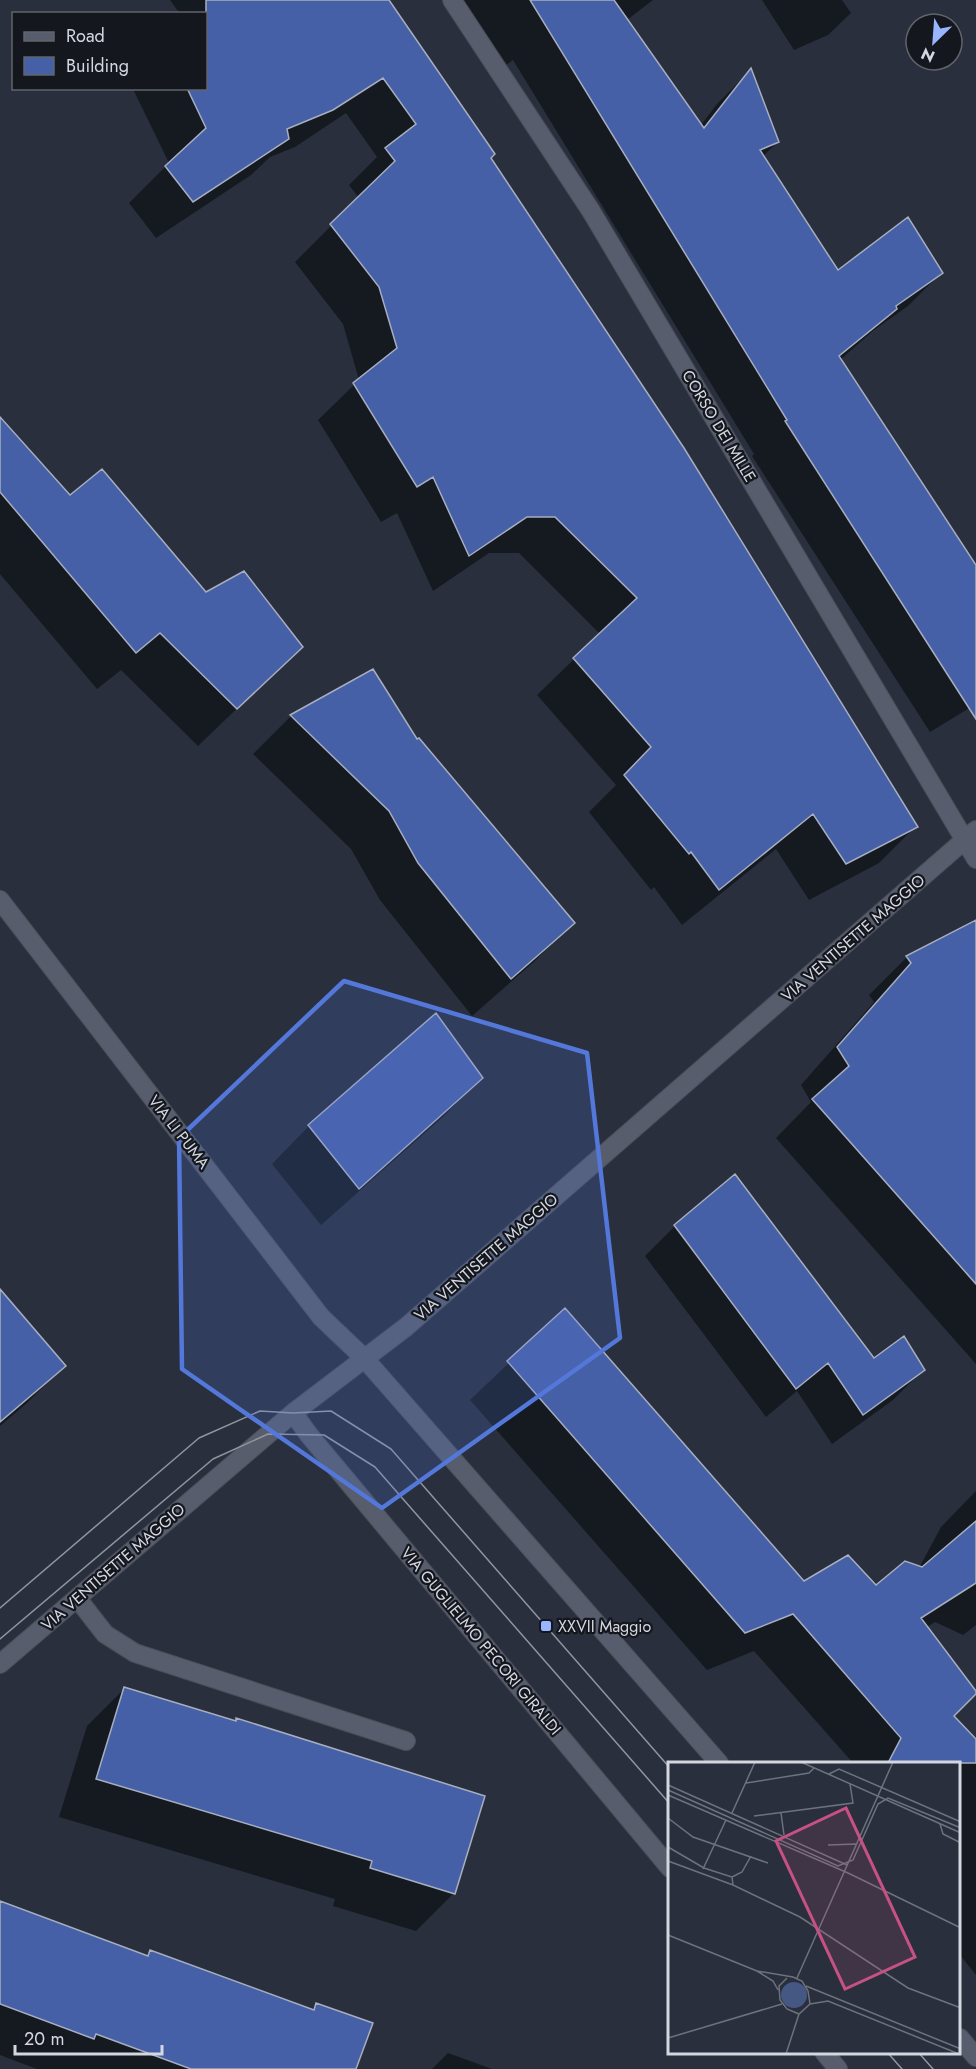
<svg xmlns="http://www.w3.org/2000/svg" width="976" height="2069" viewBox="0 0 976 2069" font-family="Jost,sans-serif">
<rect width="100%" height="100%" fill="#292f3c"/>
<!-- shadow -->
<path fill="#0007" d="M 170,0 L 388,0 L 916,826 L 879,863 L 809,900 L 776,849 L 682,925 L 654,887 L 651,890 L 589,812 L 616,785 L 537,695 L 600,634 L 519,553 L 489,553 L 433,591 L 397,513 L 381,522 L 318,420 L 359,380 L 343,324 L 295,262 L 359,198 L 349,185 L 377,157 L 346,113 L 295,147 L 270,157 L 251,175 L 156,238 L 129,203 L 169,163 L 133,89 L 206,88 L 206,14 L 180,14 Z
M 460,0 L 653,0 L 627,20 L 701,125 L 717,104 L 750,71 L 778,142 L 762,157 L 837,272 L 941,273 L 908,306 L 874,330 L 840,360 L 976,568 L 976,704 L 930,732 L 752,456 L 754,454 L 513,60 L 502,68 Z
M 762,0 L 842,0 L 851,13 L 828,35 L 794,50 Z
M 0,419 L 69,497 L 205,594 L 301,647 L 198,746 L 121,670 L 97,689 L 0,574 Z
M 372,671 L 417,741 L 573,922 L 536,960 L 472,1016 L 380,900 L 351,849 L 253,754 L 291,716 Z
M 976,921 L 976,1364 L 776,1138 L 811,1102 L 801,1085 L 874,1002 L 869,995 L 907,957 Z
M 481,1078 L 444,1116 L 321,1225 L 272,1164 L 309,1126 Z
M 735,1176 L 874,1360 L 923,1370 L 893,1400 L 832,1444 L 797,1391 L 766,1417 L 645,1256 L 675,1226 Z
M 0,1292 L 64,1366 L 27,1403 L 0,1426 Z
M 565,1310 L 803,1583 L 876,1587 L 919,1568 L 941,1527 L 976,1491 L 976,1625 L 963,1635 L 935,1622 L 927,1627 L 952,1716 L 976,1741 L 976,1975 L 960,1955 L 960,1763 L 853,1763 L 754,1651 L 707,1670 L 470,1400 Z
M 124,1689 L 235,1722 L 237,1720 L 454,1893 L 416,1931 L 333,1906 L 335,1899 L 59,1817 L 87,1726 Z
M 0,1903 L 146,1957 L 151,1952 L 311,2011 L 317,2005 L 354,2069 L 37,2069 L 0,2055 Z
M 448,2053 L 492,2069 L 432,2069 Z"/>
<!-- building -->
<path fill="#4660a7" stroke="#a7aebf" stroke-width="1.5" d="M 206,0 L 389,0 L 495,154 L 491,158 L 684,448 L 918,827 L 846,864 L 813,814 L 719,890 L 691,852 L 689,854 L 624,775 L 651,747 L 573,658 L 637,598 L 555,517 L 527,517 L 469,556 L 433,477 L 417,487 L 353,383 L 397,348 L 379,287 L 330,224 L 395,161 L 385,148 L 416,124 L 383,78 L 333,110 L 287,129 L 289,139 L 193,202 L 165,166 L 206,128 L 187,88 L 206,88 Z
M 530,0 L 614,0 L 704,128 L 751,68 L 779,142 L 760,150 L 838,270 L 908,217 L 943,273 L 896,306 L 897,309 L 839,356 L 976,565 L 976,719 L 785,421 L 787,420 Z
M 0,417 L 70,495 L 102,469 L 206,592 L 244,571 L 303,647 L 237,709 L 160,633 L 136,653 L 0,492 Z
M 373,669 L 417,739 L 419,738 L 575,923 L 511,979 L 418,863 L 389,811 L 290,715 Z
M 976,920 L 976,1284 L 812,1099 L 849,1066 L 837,1047 L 911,963 L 906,956 Z
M 436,1013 L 483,1078 L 359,1189 L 308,1125 Z
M 735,1174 L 874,1358 L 904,1336 L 925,1370 L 863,1415 L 828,1363 L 796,1389 L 674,1225 Z
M 0,1289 L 66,1366 L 0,1422 Z
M 565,1308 L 804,1581 L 848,1555 L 876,1585 L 905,1561 L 922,1567 L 976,1521 L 976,1583 L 921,1618 L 976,1691 L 976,1694 L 954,1716 L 976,1739 L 976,1763 L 888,1763 L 901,1738 L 793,1614 L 745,1633 L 507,1361 Z
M 124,1687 L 236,1721 L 236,1718 L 485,1796 L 455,1894 L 370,1868 L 372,1861 L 96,1779 Z
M 0,1901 L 148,1956 L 150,1950 L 314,2010 L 316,2003 L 373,2023 L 356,2069 L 191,2069 L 96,2034 L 94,2039 L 0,2004 Z"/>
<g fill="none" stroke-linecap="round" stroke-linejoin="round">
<!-- minor casing -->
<g stroke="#484d58" stroke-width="20">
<path id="minor" d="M 452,0 L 591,211 L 976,859
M 0,900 L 321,1317 L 364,1358 L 719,1763
M 293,1413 L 309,1435 L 670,1868
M 77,1598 L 105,1634 L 135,1653 L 406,1741
M 0,1664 L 293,1413 L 406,1327 L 976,830
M 960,2038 L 976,2057
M 824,2052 L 838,2069"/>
</g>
<!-- minor -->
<use href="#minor" stroke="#575d6c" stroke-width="18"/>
<!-- tram -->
<path stroke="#91959f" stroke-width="1.5" d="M 0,1608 L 199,1438 L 260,1411 L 293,1413 L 331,1411 L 391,1449 L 670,1768
M 0,1639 L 213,1459 L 268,1434 L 324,1435 L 375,1467 L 670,1804
M 887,2052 L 902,2069
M 918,2052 L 933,2069"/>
</g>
<!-- marked area -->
<path fill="#5477da" fill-opacity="0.2" stroke="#5477da" stroke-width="4.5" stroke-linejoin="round" d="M 344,981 L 587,1053 L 620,1338 L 382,1508 L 182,1369 L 179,1138 Z"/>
<!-- markers -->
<rect fill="#99b5fd" stroke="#14171d" stroke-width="2" x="540" y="1620" width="12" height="12" rx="3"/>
<g text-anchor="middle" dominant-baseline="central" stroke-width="4.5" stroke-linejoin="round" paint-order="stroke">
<!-- street labels -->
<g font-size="16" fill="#d4d7e0" stroke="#14171d">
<text transform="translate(719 426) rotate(59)">CORSO DEI MILLE</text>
<text transform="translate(853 938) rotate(-41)">VIA VENTISETTE MAGGIO</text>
<text transform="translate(179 1132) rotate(52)">VIA LI PUMA</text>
<text transform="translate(486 1257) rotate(-41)">VIA VENTISETTE MAGGIO</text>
<text transform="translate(113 1567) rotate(-41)">VIA VENTISETTE MAGGIO</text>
<text transform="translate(481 1641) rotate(50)">VIA GUGLIELMO PECORI GIRALDI</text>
</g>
<!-- poi labels -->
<g font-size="16" fill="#d4d7e0" stroke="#14171d" text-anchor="start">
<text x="558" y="1626">XXVII Maggio</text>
</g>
</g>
<!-- overview -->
<g transform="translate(668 1762)">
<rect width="292" height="292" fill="#292f3c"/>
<path d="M113 233a13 13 0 1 1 26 0a13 13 0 1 1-26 0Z" fill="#455783"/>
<path fill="none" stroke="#6d727e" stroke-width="1.5" d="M 133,0 L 293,71M 161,12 L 171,7 L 293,60M 78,21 L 141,11 L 146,6M 0,23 L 179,103M 0,28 L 170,104 L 185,98 L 210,42 L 220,36 L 293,66M 0,33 L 180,111 L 293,166M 64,51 L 87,0M 113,51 L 116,73M 86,54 L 185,41 L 182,22M 0,56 L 25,75 L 100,101M 272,62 L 275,72 L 293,81M 160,83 L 188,82M 0,85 L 36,106 L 64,115 L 65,123M 0,99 L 65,123 L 132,155 L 240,226 L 293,246M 35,107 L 58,58M 64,115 L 74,110 L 83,94M 0,173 L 89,209 L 105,219 L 110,228M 89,209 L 125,215 L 134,219 L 140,229 L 142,242 L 131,252 L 119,247 L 112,238 L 111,224 L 119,216M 129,216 L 225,0M 138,224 L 293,287M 142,242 L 160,239 L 291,292M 0,276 L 114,242M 118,292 L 131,252"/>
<path fill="#c75183" fill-opacity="0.15" stroke="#c75183" stroke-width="3" d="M 178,46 L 247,195 L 177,227 L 108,79 Z"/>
<rect width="292" height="292" fill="none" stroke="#d4d7e0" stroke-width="3"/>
</g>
<!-- legend -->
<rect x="12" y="12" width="195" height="78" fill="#14171d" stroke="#61646b" stroke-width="1.5"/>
<rect x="24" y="32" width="30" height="9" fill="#575d6c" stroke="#61646b" stroke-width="1.5"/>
<text x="66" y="42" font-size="18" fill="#d4d7e0">Road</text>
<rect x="24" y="57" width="30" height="18" fill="#4660a7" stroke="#61646b" stroke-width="1.5"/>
<text x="66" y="72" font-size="18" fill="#d4d7e0">Building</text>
<!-- north arrow -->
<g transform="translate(934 42) rotate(205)"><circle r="28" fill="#14171d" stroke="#61646b" stroke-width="1.5"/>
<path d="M0-4.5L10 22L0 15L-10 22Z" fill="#99b5fd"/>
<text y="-9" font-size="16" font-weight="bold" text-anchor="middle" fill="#d4d7e0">N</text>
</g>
<!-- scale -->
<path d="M15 2045v9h147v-9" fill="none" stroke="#d4d7e0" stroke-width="3"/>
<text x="24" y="2045" font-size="18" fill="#d4d7e0" stroke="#14171d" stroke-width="4.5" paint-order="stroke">20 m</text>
</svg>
